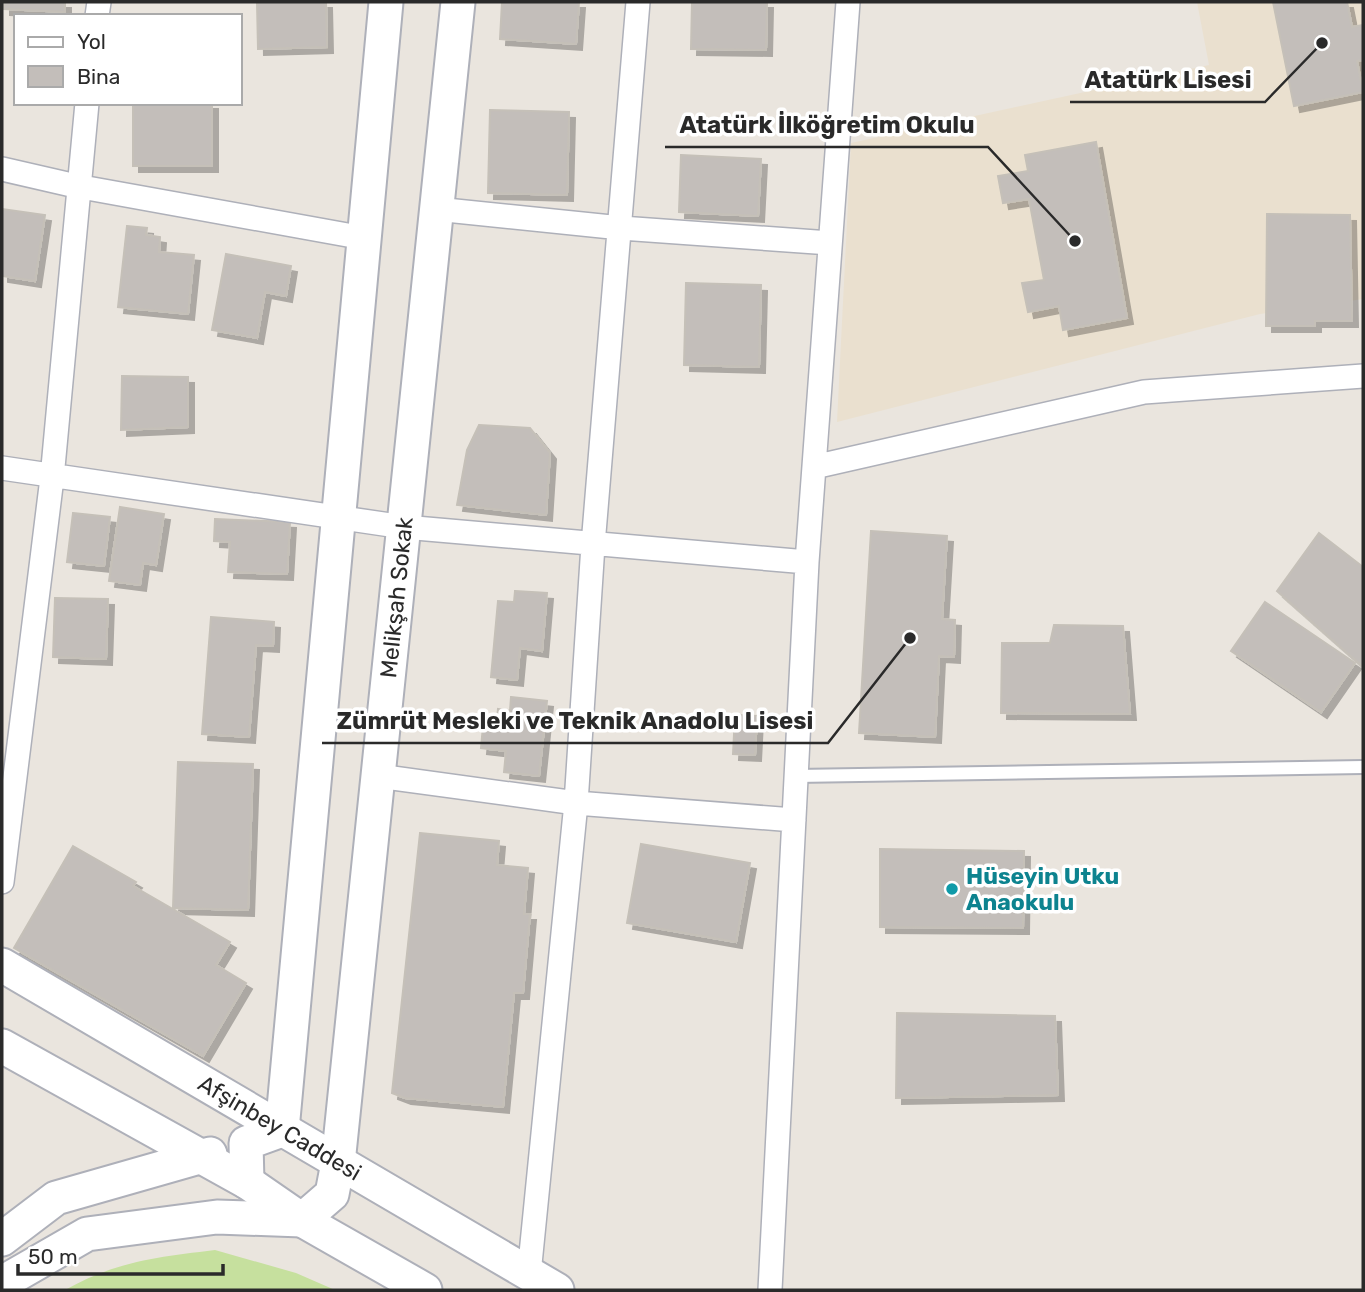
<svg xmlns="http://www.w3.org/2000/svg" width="1365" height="1292" viewBox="0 0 1365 1292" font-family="Rubik,sans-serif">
<defs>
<filter id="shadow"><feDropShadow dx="6" dy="6" stdDeviation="0" flood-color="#0004"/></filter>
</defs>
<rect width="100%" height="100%" fill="#eae5de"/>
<!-- education -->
<path fill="#eae0cf" d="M 1197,2 L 1363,2 L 1363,299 L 1260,314 L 837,422 L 851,143 L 1209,65 Z"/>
<!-- pitch -->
<path fill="#c6e09e" d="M 215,1250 L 296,1273 L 335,1290 L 65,1290 C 117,1261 158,1257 215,1250 Z"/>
<!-- building -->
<path fill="#c3beba" stroke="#c5c0b8" stroke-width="2" filter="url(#shadow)" d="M 4,2 L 65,2 L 65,12 L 4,9 Z
M 257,2 L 326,2 L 327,47 L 258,49 Z
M 502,2 L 579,2 L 576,44 L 500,39 Z
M 692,2 L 767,2 L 766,50 L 691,49 Z
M 1273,2 L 1347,2 L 1352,27 L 1363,25 L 1363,60 L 1357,61 L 1363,92 L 1294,106 Z
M 133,103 L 212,103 L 212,166 L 133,166 Z
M 490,110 L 569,112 L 567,195 L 488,193 Z
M 1096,142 L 1127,318 L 1063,330 L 1059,306 L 1028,312 L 1022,283 L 1044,280 L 1029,199 L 1003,203 L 998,176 L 1028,171 L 1025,155 Z
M 681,155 L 761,159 L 758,216 L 679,212 Z
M 2,209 L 45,215 L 35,281 L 2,276 Z
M 1267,214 L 1350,215 L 1352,321 L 1315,321 L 1315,326 L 1266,326 Z
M 127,226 L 147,228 L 146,235 L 160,237 L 159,252 L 194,255 L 188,314 L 118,307 Z
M 226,254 L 291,266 L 286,296 L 265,292 L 257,338 L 212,330 Z
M 686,283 L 761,285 L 759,367 L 684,365 Z
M 122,376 L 188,377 L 188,427 L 121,430 Z
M 479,425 L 530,428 L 550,453 L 546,515 L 457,505 L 467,450 Z
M 120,507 L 164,514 L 156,565 L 143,563 L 140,585 L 109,581 Z
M 73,513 L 110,517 L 104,566 L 67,562 Z
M 215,519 L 290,522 L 287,574 L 228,572 L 230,542 L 214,541 Z
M 871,531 L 947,536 L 942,619 L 955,620 L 954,657 L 939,656 L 935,737 L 859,733 Z
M 1319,533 L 1363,567 L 1363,667 L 1277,591 Z
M 515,591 L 547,593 L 542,651 L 520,648 L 517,680 L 491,677 L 498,601 L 514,602 Z
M 55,598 L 108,599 L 106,659 L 53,657 Z
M 1265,602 L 1355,663 L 1321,712 L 1231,651 Z
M 211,617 L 274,622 L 273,646 L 256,645 L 249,737 L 202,734 Z
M 1054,625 L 1123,626 L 1130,714 L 1001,713 L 1002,643 L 1050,643 Z
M 511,697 L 547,701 L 539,776 L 504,772 L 506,751 L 481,748 L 483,726 L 496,727 L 498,709 L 510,711 Z
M 735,715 L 757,716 L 755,755 L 733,754 Z
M 178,762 L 253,764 L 248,910 L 173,908 Z
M 420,833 L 499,841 L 497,865 L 528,868 L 524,914 L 530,914 L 523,993 L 514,993 L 503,1107 L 405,1098 L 392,1093 Z
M 641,844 L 750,863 L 736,942 L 627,923 Z
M 73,846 L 136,882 L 133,886 L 230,942 L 216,965 L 246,983 L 203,1056 L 14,948 Z
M 880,849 L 1024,851 L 1023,928 L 880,927 Z
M 897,1013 L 1055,1016 L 1058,1095 L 896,1098 Z"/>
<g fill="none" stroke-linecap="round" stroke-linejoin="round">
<!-- lane casing -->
<g stroke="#aeb0b9" stroke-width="16">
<path id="lane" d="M 796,776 L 1363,767"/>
</g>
<!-- street casing -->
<g stroke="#aeb0b9" stroke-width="26">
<path id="street" d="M 97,16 L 99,2
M 2,169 L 76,186 L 364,238
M 436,209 L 621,228 L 830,243
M 814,467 L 1144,392 L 1363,376
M 2,468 L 404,527 L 807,562
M 378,776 L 576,803 L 794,820
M 2,882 L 52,478 L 87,103
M 529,1274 L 576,803 L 593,545 L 638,2
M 770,1290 L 807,562 L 848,2"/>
</g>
<!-- secondary casing -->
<g stroke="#aeb0b9" stroke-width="37">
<g id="secondary">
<path id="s1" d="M 2,965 L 557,1290"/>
<path d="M 2,1046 L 247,1182 L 302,1220 L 425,1290"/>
<path d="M 247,1182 L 246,1143 L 282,1130 L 386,2"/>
<path d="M 2,1239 L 56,1198 L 210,1154"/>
<path id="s2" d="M 2,1283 L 87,1234 L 217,1217 L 302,1220 L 332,1194 L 338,1163 L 458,2"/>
</g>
</g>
<!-- lane -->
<use href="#lane" stroke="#fff" stroke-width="12"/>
<!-- street -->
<use href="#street" stroke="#fff" stroke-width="23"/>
<!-- secondary -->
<use href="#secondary" stroke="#fff" stroke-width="33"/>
</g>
<!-- markers -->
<circle fill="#0f9aa8" stroke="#fff" stroke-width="2.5" cx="952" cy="889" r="7"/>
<g text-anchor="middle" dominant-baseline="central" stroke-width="7" stroke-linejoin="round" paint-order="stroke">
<!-- street labels -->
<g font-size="23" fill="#2a2a2a" stroke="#fff">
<text stroke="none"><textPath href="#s2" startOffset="954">Melikşah Sokak</textPath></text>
<text stroke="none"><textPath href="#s1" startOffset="322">Afşinbey Caddesi</textPath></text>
</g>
<!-- culture labels -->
<g font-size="23" font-weight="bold" fill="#0d838f" stroke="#fff" text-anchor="start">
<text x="966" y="876">Hüseyin Utku<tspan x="966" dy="26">Anaokulu</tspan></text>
</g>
</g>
<!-- callouts -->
<path fill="none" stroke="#2a2a2a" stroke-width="2.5" d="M1322 43L1265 102H1070M1075 241L988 147H665M910 638L828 743H322"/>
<g fill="#2a2a2a" stroke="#fff" stroke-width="2.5">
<circle cx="1322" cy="43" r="7"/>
<circle cx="1075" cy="241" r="7"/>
<circle cx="910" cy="638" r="7"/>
</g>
<g font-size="24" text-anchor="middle" font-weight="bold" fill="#2a2a2a" stroke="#fff" stroke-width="7" stroke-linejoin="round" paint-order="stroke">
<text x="1168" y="88">Atatürk Lisesi</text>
<text x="827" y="133">Atatürk İlköğretim Okulu</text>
<text x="575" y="729">Zümrüt Mesleki ve Teknik Anadolu Lisesi</text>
</g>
<!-- border -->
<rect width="1365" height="1292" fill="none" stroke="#2a2a2a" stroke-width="7"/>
<!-- legend -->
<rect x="14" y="14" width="228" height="91" fill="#ffffff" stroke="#aaaaaa" stroke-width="2"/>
<rect x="28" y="37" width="35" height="10" fill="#ffffff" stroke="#aaaaaa" stroke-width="2"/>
<text x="77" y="49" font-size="21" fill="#2a2a2a">Yol</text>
<rect x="28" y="66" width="35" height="21" fill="#c3beba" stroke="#aaaaaa" stroke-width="2"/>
<text x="77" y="84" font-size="21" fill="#2a2a2a">Bina</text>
<!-- scale -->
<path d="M18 1264v10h205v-10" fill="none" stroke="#2a2a2a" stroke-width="3.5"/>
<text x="28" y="1264" font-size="21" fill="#2a2a2a" stroke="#ffffff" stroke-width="5" paint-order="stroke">50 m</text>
</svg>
